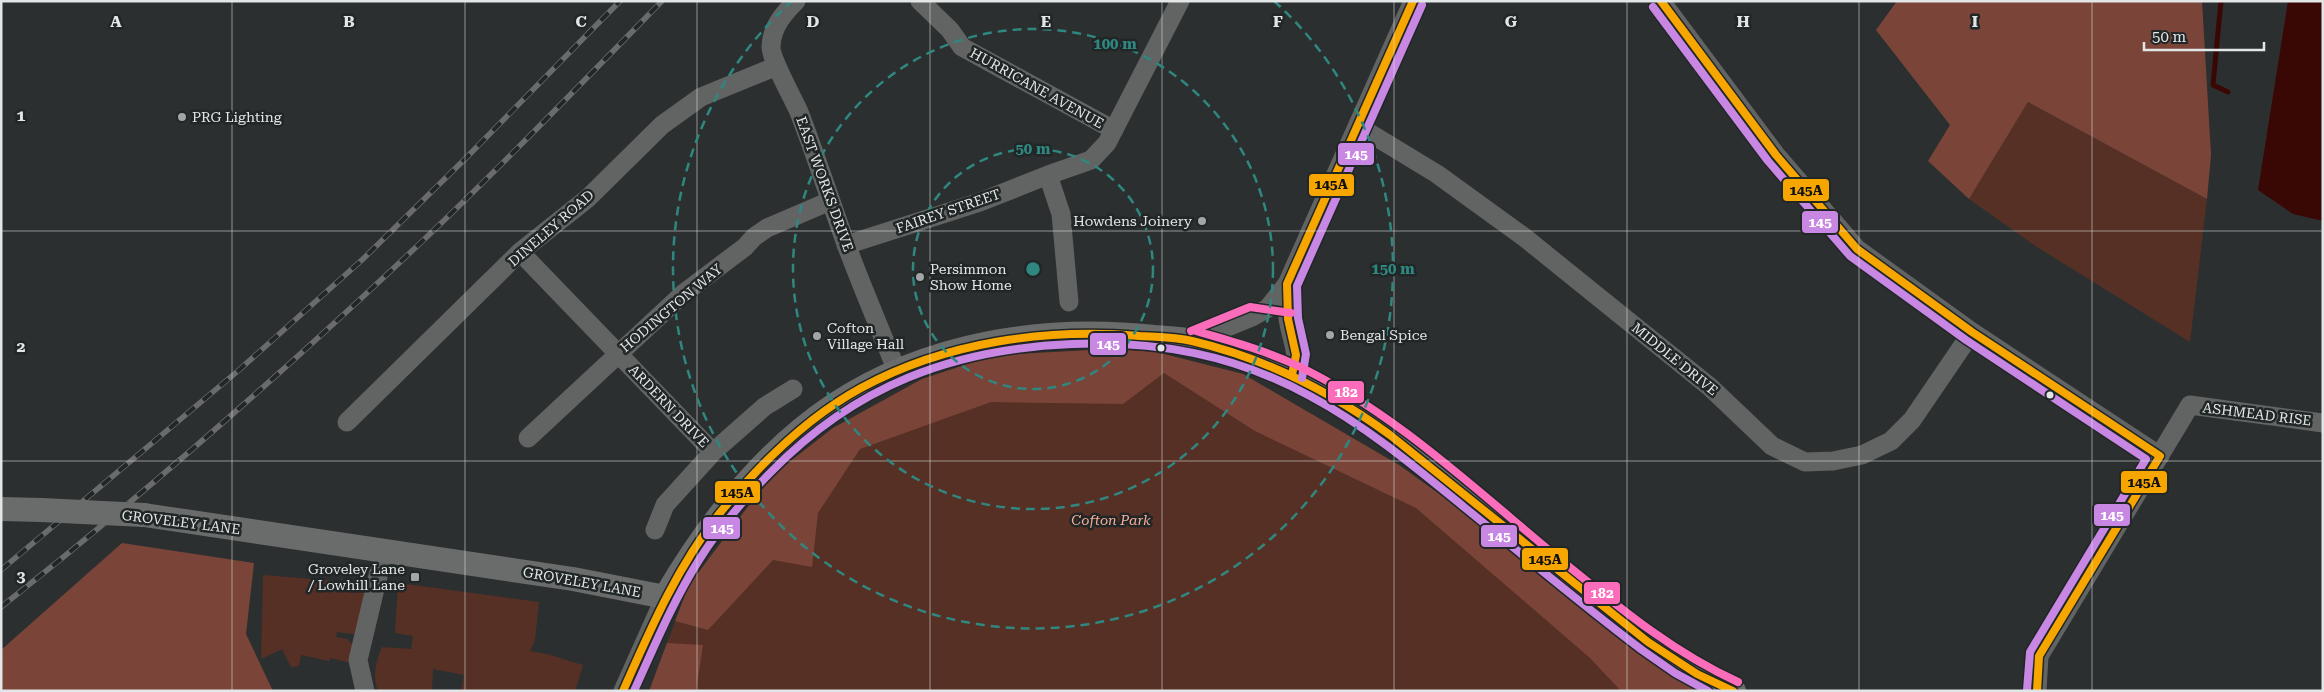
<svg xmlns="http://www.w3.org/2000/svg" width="2324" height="692" viewBox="0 0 2324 692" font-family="'Roboto Serif',serif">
<rect width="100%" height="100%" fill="#2c2f2f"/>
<!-- green -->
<path fill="#563025" d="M 2028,102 L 2207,199 L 2190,342 L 2037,247 L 1969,199 Z
M 1111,349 L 1156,352 L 1243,374 L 1399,465 L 1709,691 L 649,691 L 689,585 L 753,500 L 779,470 L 833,428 L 922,379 L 995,355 Z
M 263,575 L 348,582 L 370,585 L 360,632 L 353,634 L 337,632 L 336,637 L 347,639 L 354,646 L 351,663 L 330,658 L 329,661 L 301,655 L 299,666 L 291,667 L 282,649 L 261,659 Z
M 398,583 L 539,602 L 535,640 L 530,651 L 547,654 L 583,665 L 575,691 L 461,691 L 464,675 L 433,669 L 432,691 L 378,691 C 372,676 376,661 382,647 L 411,649 L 413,636 L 395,633 Z"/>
<!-- forest -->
<path fill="#7a4538" d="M 1897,1 L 2202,1 L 2211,155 L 2207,199 L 2028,102 L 1969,199 L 1928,161 L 1950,125 L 1876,30 Z
M 1111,349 L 1156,352 L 1243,374 L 1399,465 L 1714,691 L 1621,691 L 1590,658 L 1416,508 L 1255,431 L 1164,373 L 1123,404 L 991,402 L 860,449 L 818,513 L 812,567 L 773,560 L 708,630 L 675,621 L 689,585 L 753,500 L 779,470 L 833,428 L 922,379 L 995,355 Z
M 122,543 L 254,563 L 246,634 L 273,691 L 1,691 L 1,650 Z
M 667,643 L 703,645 L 696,691 L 649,691 Z"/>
<!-- water -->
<path fill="#3a0804" d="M 2288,1 L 2323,1 L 2323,221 L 2293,214 L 2258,190 Z"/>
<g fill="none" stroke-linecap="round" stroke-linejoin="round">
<!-- stream -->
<path stroke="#3a0804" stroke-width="5" d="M 2221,1 L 2213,85 L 2228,92"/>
<!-- minor -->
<path stroke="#626363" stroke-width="19" d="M 796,1 C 783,14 772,27 771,46 C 770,58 793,98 799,112 C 816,156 830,200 846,244 C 862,287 880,329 897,371
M 920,1 L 950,30 L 962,47 L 1114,130
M 1661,1 L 1776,155 L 1857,249 L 1972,332 L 2160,456
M 1358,126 L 1437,174 L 1524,237 L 1710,387 L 1772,446 L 1805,462 L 1833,461 L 1862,455 L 1891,441 L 1912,420 L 1972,332
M 1048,175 L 1061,214 L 1069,302
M 846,245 L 980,202 L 1048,175 L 1091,160 L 1107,143 L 1180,1
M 520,252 L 713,452
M 1287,284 C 1288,297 1286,312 1289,324 C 1293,345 1300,354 1292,375
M 1193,341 L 1252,317 L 1268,308 L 1287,284 L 1413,1
M 347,422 L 520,252 L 588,198 L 662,125 L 701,97 L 777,66
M 528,438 L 684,293 L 745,247 L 754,237 L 767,228 L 830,201
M 655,530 L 665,505 L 713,452 L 764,407 L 793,389
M 365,691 L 358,660 L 384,551
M 623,691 L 665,597
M 2037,691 L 2039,656 L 2190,405 L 2323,423"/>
<!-- major -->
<path stroke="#6a6c6c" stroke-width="24" d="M 1,509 L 41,510
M 144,515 L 573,579 L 665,597 C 707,525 764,452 834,405 C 928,343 1044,325 1154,337 C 1167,338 1180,338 1193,341 C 1248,351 1305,378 1352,408 C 1436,464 1510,534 1589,596 C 1635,632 1678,669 1734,691"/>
<!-- rail casing -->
<g stroke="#6a6c6c" stroke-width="5.5">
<path id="rail" d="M 1,570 L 239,370 L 363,259 L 467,157 L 620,1
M 1,607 C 138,499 270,384 397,265 C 488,180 575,90 662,1"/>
</g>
<!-- rail -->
<use href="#rail" stroke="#212627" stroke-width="4" stroke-dasharray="11" stroke-linecap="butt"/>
<!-- major-bridge -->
<path stroke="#6a6c6c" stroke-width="24" d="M 41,510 L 144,515"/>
<!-- bus-1 casing -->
<g stroke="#212627" stroke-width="11">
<path id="bus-1" d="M 1661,1 L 1776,155 L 1857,249 L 1972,332 L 2160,456 L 2039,656 L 2037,691
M 1292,375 L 1296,355 L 1288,319 L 1287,284 L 1413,1
M 623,691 C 650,630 677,567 719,514 C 758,466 806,418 861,388 C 946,342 1045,328 1140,336 C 1157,337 1175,337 1192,341 C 1264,358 1330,391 1390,435 L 1648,642 L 1697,674 L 1733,691"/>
</g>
<!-- bus-2 casing -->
<g stroke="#212627" stroke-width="11">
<path id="bus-2" d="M 1653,7 L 1768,161 L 1850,256 L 1966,340 L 2146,459 L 2030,652 L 2027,690
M 1302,378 L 1306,354 L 1298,318 L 1297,286 L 1422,5
M 634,691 C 654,647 673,601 699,560 C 719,528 744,499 771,472 C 855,386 952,349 1072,344 C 1158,341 1233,354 1310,396 C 1366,426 1415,467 1464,507 C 1523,555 1581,604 1642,650 L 1675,673 L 1708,691"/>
</g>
<!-- bus-3 casing -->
<g stroke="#212627" stroke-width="11">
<path id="bus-3" d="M 1191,331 L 1250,307 L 1291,313
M 1196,331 C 1230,341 1264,350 1296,365 C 1397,413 1481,495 1567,565 C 1621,609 1674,653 1738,682"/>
</g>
<!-- bus-1 -->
<use href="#bus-1" stroke="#f7a600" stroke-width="8"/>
<!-- bus-2 -->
<use href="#bus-2" stroke="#c787e3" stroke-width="8"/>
<!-- bus-3 -->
<use href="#bus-3" stroke="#fb6dba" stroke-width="8"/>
</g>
<!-- grid -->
<path fill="none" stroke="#e3e6e6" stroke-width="1" stroke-opacity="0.55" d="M 232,1 L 232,691M 465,1 L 465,691M 697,1 L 697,691M 930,1 L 930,691M 1162,1 L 1162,691M 1394,1 L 1394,691M 1627,1 L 1627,691M 1859,1 L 1859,691M 2092,1 L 2092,691M 1,231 L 2323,231M 1,461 L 2323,461"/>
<!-- distance rings -->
<g fill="none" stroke="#2f8780" stroke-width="2.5" stroke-dasharray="9 6">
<circle cx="1033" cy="269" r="120"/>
<circle cx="1033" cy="269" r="240"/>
<path d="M1274 1A360 360 0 1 1 792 1"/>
</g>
<!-- markers -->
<g fill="#a3a6a6" stroke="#212627" stroke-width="2">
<circle cx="182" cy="117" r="5"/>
<circle cx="1202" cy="221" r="5"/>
<circle cx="920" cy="277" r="5"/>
<circle cx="1330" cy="335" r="5"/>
<circle cx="817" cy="336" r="5"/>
<rect x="410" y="572" width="10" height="10" rx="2.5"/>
</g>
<g fill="#e3e6e6" stroke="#212627" stroke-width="2">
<circle cx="1161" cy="348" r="4.5"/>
<circle cx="2050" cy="395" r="4.5"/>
</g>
<g text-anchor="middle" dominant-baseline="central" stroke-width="5" stroke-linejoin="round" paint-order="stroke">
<!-- street labels -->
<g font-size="14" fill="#e3e6e6" stroke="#212627">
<text transform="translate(1037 88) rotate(29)">HURRICANE AVENUE</text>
<text transform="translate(825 184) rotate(70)">EAST WORKS DRIVE</text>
<text transform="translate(948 211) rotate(-19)">FAIREY STREET</text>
<text transform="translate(551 228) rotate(-41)">DINELEY ROAD</text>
<text transform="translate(671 308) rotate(-40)">HODINGTON WAY</text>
<text transform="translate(1675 359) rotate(39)">MIDDLE DRIVE</text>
<text transform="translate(669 406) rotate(46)">ARDERN DRIVE</text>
<text transform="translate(2257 414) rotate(7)">ASHMEAD RISE</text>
<text transform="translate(181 522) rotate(7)">GROVELEY LANE</text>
<text transform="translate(582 582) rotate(10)">GROVELEY LANE</text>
</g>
<!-- poi labels -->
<g font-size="14" fill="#e3e6e6" stroke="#212627" text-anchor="start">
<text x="192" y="117">PRG Lighting</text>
<text x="1192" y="221" text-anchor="end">Howdens Joinery</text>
<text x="930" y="269">Persimmon<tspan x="930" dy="16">Show Home</tspan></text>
<text x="827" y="328">Cofton<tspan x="827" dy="16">Village Hall</tspan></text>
<text x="1340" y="335">Bengal Spice</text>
<text x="405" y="569" text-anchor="end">Groveley Lane<tspan x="405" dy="16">/ Lowhill Lane</tspan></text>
</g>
<!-- park labels -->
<g font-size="14" font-style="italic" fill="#f9ae99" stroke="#212627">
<text x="1111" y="520">Cofton Park</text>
</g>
</g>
<g font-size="16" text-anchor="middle" font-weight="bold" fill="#e3e6e6" stroke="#212627" stroke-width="5" stroke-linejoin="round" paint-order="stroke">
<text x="116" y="27">A</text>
<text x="349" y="27">B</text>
<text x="581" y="27">C</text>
<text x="813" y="27">D</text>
<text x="1046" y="27">E</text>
<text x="1278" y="27">F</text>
<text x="1511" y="27">G</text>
<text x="1743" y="27">H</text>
<text x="1975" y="27">I</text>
<text x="21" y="121">1</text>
<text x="21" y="352">2</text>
<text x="21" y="582">3</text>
</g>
<circle cx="1033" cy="269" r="8" fill="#2f8780" stroke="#212627" stroke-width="2.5"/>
<g font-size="15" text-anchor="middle" font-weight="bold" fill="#2f8780" stroke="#212627" stroke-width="5" stroke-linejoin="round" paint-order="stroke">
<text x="1115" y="49">100 m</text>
<text x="1033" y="154">50 m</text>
<text x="1393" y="274">150 m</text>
</g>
<g stroke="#212627" stroke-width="2">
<rect x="1337" y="142" width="38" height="24" rx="5" fill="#c787e3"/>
<rect x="1308" y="173" width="47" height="24" rx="5" fill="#f7a600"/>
<rect x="1782" y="178" width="48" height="24" rx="5" fill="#f7a600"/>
<rect x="1801" y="210" width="38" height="24" rx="5" fill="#c787e3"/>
<rect x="1089" y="332" width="38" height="24" rx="5" fill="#c787e3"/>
<rect x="1327" y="380" width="38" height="24" rx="5" fill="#fb6dba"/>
<rect x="2120" y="470" width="48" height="24" rx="5" fill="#f7a600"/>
<rect x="714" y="480" width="47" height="24" rx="5" fill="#f7a600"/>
<rect x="2093" y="503" width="38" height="24" rx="5" fill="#c787e3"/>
<rect x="702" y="516" width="39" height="24" rx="5" fill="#c787e3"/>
<rect x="1480" y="524" width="38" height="24" rx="5" fill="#c787e3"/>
<rect x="1521" y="547" width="48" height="24" rx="5" fill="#f7a600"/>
<rect x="1583" y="581" width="38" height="24" rx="5" fill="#fb6dba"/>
</g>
<g font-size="14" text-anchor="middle" font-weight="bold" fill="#fff">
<text x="1356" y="159">145</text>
<text x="1820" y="227">145</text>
<text x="1108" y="349">145</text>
<text x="1346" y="397">182</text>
<text x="2112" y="520">145</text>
<text x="722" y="533">145</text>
<text x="1499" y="541">145</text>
<text x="1602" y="598">182</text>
</g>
<g font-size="14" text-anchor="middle" font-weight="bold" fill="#111">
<text x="1331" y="189">145A</text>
<text x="1806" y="195">145A</text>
<text x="2144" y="487">145A</text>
<text x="737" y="497">145A</text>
<text x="1545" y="564">145A</text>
</g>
<!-- border -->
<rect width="2324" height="692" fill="none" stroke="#e3e6e6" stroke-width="5"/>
<!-- scale -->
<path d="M2144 42v8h120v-8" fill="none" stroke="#e3e6e6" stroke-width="2.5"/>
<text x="2152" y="42" font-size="15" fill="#e3e6e6" stroke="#212627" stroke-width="4" paint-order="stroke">50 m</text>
</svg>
